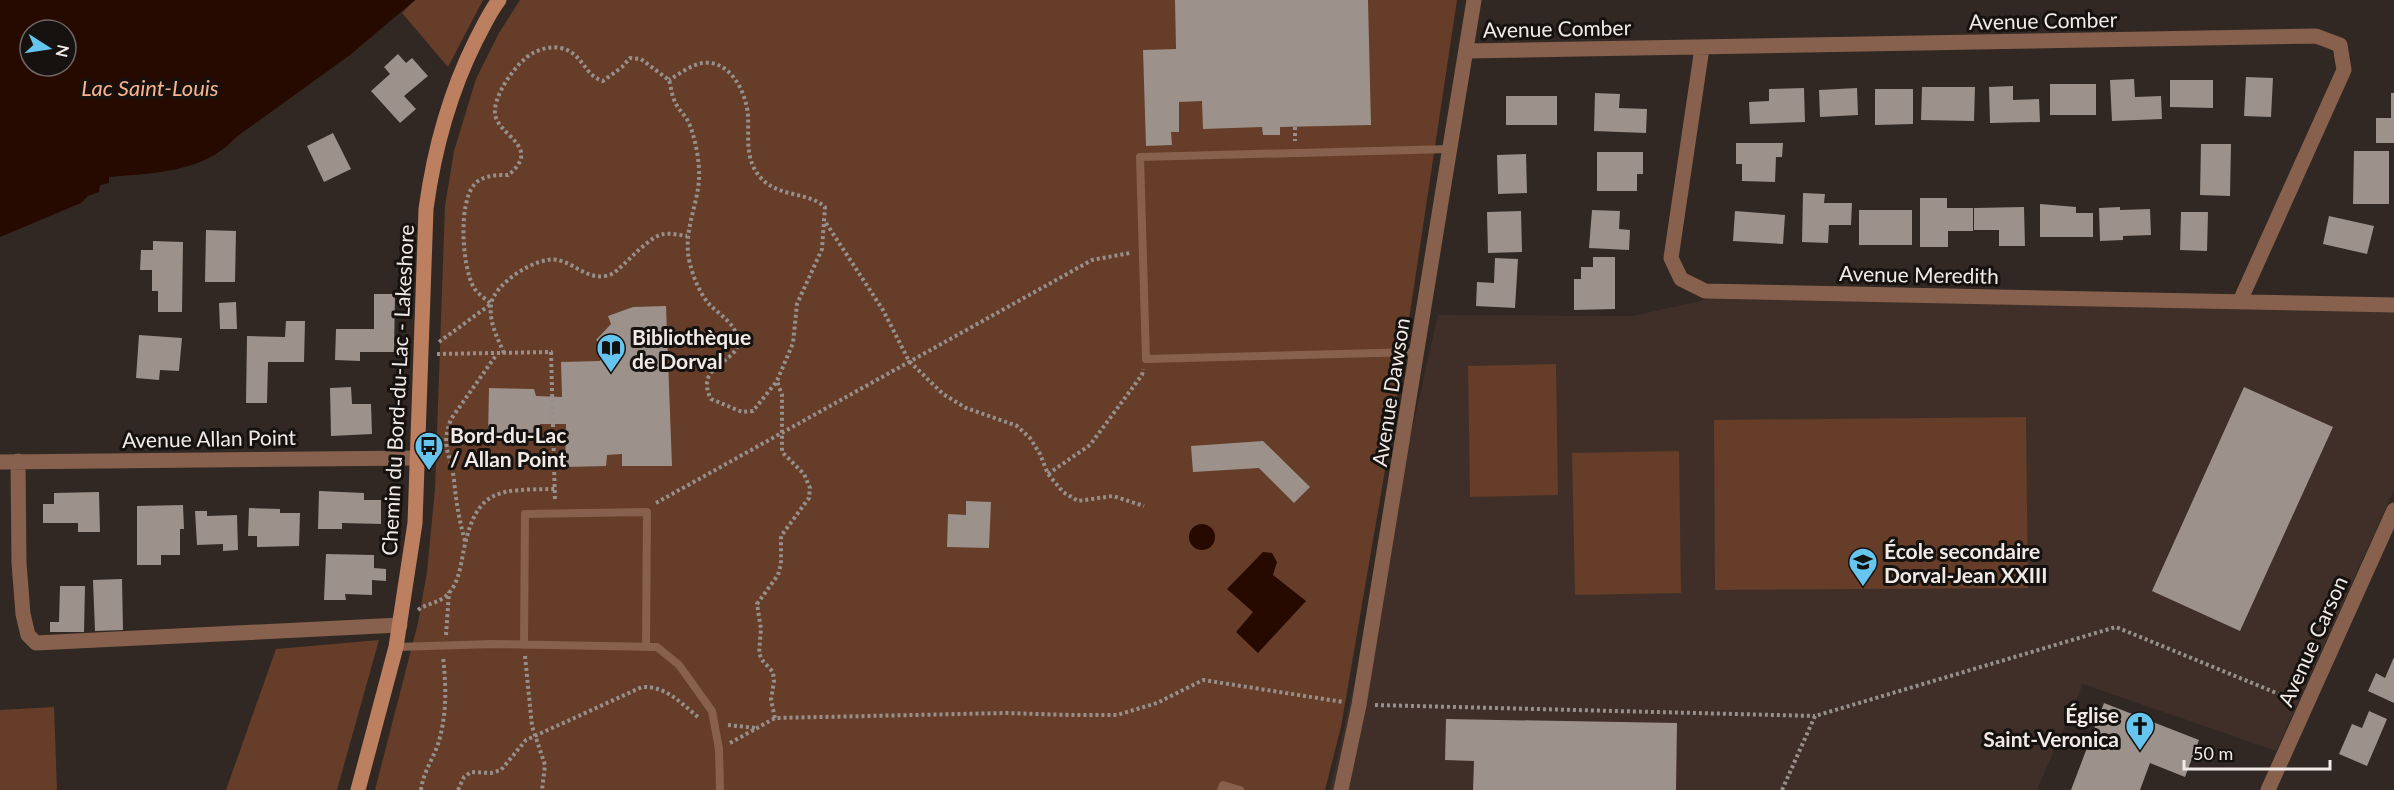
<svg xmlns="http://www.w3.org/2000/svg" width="2394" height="790" viewBox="0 0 2394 790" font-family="Lato,sans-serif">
<rect width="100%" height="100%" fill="#312823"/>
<!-- built -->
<path fill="#3f2f28" d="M 1713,298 L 2394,311 L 2394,490 L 2276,751 L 2083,684 L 2037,790 L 1330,790 L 1438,315 L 1633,316 Z"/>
<!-- green -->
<path fill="#653d28" d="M 415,0 L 483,0 L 448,67 L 402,13 Z
M 520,0 L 1457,0 L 1396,406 L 1341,727 L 1325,790 L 375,790 L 418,623 L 427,572 L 435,489 L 445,206 L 454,151 L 476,79 L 499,33 Z
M 1556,364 L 1558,495 L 1470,497 L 1468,366 Z
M 2026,417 L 2028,588 L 1715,590 L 1714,420 Z
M 1679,451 L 1681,593 L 1575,595 L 1572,453 Z
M 379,640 L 337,790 L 226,790 L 276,649 Z
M 54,707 L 57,790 L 0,790 L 0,710 Z"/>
<!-- water -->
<path fill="#260a00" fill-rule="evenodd" d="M 0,0 L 415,0 L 350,55 L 235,138 C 204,173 152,173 109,177 L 109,183 L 100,185 L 99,192 L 88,196 L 81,203 L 0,237 ZM 30,30 L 66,30 L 66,66 L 30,66 Z
M1189 537a13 13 0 1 1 26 0a13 13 0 1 1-26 0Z
M 1263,552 L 1272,553 L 1277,562 L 1273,575 L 1306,601 L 1258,653 L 1236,632 L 1253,612 L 1227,589 Z"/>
<!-- building -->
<path fill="#9c918b" d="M 1175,0 L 1368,0 L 1371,125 L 1280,127 L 1280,135 L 1263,135 L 1262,127 L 1203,129 L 1202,101 L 1179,102 L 1179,132 L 1171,132 L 1172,145 L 1146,146 L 1143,50 L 1176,49 Z
M 398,54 L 406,63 L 412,58 L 428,76 L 404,96 L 416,109 L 400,123 L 371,91 L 390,74 L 384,67 Z
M 2246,77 L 2273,78 L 2271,117 L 2244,116 Z
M 2134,79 L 2135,97 L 2161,96 L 2162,119 L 2112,121 L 2110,80 Z
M 2170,80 L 2213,80 L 2213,108 L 2170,107 Z
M 2050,84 L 2096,84 L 2096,115 L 2050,115 Z
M 2013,86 L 2013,100 L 2039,99 L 2040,122 L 1990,123 L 1989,87 Z
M 1922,87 L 1975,87 L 1974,121 L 1921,120 Z
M 1804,88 L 1805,122 L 1750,124 L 1749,102 L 1769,101 L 1769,89 Z
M 1857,88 L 1858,115 L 1820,117 L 1819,90 Z
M 1875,89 L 1913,89 L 1913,124 L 1875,125 Z
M 1595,93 L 1620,94 L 1619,108 L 1647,109 L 1646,133 L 1594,131 Z
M 2391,93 L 2394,93 L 2394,143 L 2376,143 L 2376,118 L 2391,118 Z
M 1506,96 L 1557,96 L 1557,125 L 1506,125 Z
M 333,133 L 351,169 L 324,182 L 307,146 Z
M 1736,143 L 1783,143 L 1782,157 L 1776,157 L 1775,182 L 1742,181 L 1742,164 L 1736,164 Z
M 2201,144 L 2231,144 L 2230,196 L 2200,195 Z
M 2354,151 L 2389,151 L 2389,204 L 2353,204 Z
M 1597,152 L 1643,152 L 1643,174 L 1637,174 L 1637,191 L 1597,191 Z
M 1526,154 L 1527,193 L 1498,194 L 1497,155 Z
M 1803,193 L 1825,194 L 1824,203 L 1852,203 L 1851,225 L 1829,225 L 1828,243 L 1802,242 Z
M 1920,198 L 1947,198 L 1947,208 L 1973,208 L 1973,231 L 1948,231 L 1948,247 L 1920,247 Z
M 2040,204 L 2076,207 L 2076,213 L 2093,213 L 2093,237 L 2040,237 Z
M 2024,207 L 2025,246 L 1999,246 L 1999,230 L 1974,230 L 1974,208 Z
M 2120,207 L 2120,210 L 2150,209 L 2151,235 L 2123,236 L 2123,240 L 2100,241 L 2099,208 Z
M 1592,210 L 1620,211 L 1619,229 L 1630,230 L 1629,250 L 1589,248 Z
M 1859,210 L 1912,210 L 1912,245 L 1859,245 Z
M 1521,211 L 1522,252 L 1488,253 L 1487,212 Z
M 1735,211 L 1785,215 L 1783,244 L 1733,241 Z
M 2181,212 L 2208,212 L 2207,251 L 2180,250 Z
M 2329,216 L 2374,226 L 2367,254 L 2323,244 Z
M 206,230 L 236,231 L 235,282 L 205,282 Z
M 153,241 L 183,242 L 182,312 L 158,312 L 158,291 L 152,291 L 152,270 L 140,270 L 141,250 L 153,250 Z
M 1593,257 L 1615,257 L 1615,309 L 1574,310 L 1574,279 L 1581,279 L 1581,267 L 1593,267 Z
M 1495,258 L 1518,259 L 1515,308 L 1476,306 L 1477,282 L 1494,283 Z
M 374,294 L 395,294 L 394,352 L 360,352 L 360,361 L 335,360 L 336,329 L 374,329 Z
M 236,302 L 237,329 L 220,329 L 219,303 Z
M 666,306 L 672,466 L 622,466 L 622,454 L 607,455 L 606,466 L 565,467 L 566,424 L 540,424 L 539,434 L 488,435 L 489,388 L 534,389 L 536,396 L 562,397 L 561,362 L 600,361 L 605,347 L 596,340 L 611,324 L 608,316 L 633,307 Z
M 286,321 L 305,321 L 304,362 L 268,362 L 267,403 L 246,403 L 247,336 L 285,337 Z
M 139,335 L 182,338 L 179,371 L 160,370 L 159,380 L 136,378 Z
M 351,387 L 352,404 L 371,404 L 372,434 L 331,436 L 330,388 Z
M 2244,387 L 2333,427 L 2240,631 L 2152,591 Z
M 1263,441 L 1310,487 L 1294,503 L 1259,468 L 1193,472 L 1191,446 Z
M 319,491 L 364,493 L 364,500 L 381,500 L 381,524 L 342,523 L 342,529 L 318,529 Z
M 99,492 L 100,532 L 78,532 L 78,523 L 43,523 L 43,504 L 54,504 L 54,493 Z
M 966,501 L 991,502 L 989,548 L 947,547 L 948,514 L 966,515 Z
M 183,505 L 184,529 L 180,529 L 180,555 L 161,555 L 161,565 L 137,565 L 137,506 Z
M 249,508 L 280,509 L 280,513 L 300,513 L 299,546 L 257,547 L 257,536 L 248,536 Z
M 195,511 L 207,511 L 207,516 L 237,515 L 238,550 L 223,551 L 223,544 L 197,545 Z
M 326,554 L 374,555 L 374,568 L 386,569 L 386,581 L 372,580 L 372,595 L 345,594 L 346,600 L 324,600 Z
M 122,579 L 123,630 L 95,631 L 93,580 Z
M 60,586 L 85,586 L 84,632 L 50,632 L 50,622 L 59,622 Z
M 2394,657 L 2394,703 L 2368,691 L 2376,673 L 2385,678 Z
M 2104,703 L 2199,740 L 2185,777 L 2150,763 L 2140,790 L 2071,790 Z
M 2369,711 L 2387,719 L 2367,766 L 2339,754 L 2352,724 L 2362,728 Z
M 1446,719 L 1677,723 L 1676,790 L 1473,790 L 1474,761 L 1445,760 Z"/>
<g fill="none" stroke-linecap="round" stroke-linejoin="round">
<!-- path -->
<path stroke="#978f8b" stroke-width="4" stroke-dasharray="3 3" stroke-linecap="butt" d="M 1295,127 L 1295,141
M 826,223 L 883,310 L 909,361 L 943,394 L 966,408 L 1017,426 L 1030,438 L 1040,454 L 1048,474 L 1063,492 L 1078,501 L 1113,496 L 1144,506
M 439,342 L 491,304 C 486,299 478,294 474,288 C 462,267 458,204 474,185 C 482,175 497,175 508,175 C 515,170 523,161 521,152 C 517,138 501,131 496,118 C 489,100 517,61 533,53 C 541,49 551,46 560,48 C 583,52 583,75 603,81 L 622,67 L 630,58 L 641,59 L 669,80 C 671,87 672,96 675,102 C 678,109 684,114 688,121 C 695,136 700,162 699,179 C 697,210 682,232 690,264 C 694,279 700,294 710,305 C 719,314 734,323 737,336 C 746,363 692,362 711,399 L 742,412 L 753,411 L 777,381 L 793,343 L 797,304 L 822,249 L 825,207 C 806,190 775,199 757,173 C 745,156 749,135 748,115 C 746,92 730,59 702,63 C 691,65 679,74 669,80
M 504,353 C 497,337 489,322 491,305 C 493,284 538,255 558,260 C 575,264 587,279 605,276 C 614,275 618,269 624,264 C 633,256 652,235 664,234 C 671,233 679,235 687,236
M 437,354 L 551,352 L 555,501
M 1048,474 L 1090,445 L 1142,375 L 1143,369
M 656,503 L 1092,260 L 1130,253
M 465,541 C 459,520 456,501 454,480 C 451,453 440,448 451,419 L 497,354
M 418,610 C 429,602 442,604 452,589 C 460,577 461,562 464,549 C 477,487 499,490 555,489
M 446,635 L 449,592
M 525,656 L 532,726 L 545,765 L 542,790
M 1375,705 L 1815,716
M 775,718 L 771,700 L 774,681 L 773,672 L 762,660 L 759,653 L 761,629 L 757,604 L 778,575 L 781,564 L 781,536 L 809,498 L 810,488 L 804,474 L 782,452 L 782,395 L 777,381
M 728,725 L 756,728
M 730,743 L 775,718 L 1006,713 L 1070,715 L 1117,715 L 1157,703 L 1203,680 L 1343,702
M 421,790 C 423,771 436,755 440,737 C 447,710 446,684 443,657
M 458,790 L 464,777 L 471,772 L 491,773 L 501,770 L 526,740 L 642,687 C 666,686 681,703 698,717
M 1782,790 L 1815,716 L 2116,627 L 2291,699"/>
<!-- lane -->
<path stroke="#87614d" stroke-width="8" d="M 1417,352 L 1146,359 L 1140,157 L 1450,149
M 524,645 L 525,514 L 647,512 L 646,647
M 396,647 L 493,644 L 657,647 L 679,665 L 712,711 L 719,749 L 720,790
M 1221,790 L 1223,785 L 1240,790"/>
<!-- street -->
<path stroke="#87614d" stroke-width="15" d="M 1702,48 L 1671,258 L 1681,279 L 1705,291 L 2394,305
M 1467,51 L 2316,36 L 2340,45 L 2344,70 L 2240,301
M 18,461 L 19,563 L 23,614 L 28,635 L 36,643 L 400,625
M 0,462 L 418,458
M 1341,790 L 1359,705 L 1474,0
M 2268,790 L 2394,510"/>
<!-- secondary -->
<path stroke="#bc7f5f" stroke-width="15" d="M 358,790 L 396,647 L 415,523 L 426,209 C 434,150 449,94 476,40 C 483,27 489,13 499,0"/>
</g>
<!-- icons -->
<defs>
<g id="library-pin" transform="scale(1.5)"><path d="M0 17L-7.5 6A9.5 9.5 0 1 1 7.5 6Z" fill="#65c5ee" stroke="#161210"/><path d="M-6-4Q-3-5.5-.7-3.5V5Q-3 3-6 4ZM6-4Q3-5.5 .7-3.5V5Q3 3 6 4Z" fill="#111"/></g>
<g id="bus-pin" transform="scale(1.5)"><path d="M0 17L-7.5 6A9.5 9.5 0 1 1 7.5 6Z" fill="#65c5ee" stroke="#161210"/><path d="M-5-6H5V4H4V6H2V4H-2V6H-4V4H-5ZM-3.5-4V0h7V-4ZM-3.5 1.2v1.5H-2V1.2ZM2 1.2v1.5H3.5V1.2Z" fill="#111"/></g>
<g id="school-pin" transform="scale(1.5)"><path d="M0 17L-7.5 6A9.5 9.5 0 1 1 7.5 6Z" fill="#65c5ee" stroke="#161210"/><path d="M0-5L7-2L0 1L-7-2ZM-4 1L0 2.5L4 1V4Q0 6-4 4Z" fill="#111"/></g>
<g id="church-pin" transform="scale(1.5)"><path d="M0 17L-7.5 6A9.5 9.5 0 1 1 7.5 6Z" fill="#65c5ee" stroke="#161210"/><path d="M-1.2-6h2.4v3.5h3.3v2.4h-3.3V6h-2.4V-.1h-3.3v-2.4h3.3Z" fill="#111"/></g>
</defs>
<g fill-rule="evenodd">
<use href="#library-pin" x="611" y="348"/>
<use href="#bus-pin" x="429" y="446"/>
<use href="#school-pin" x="1863" y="562"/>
<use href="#church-pin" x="2140" y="726"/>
</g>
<g text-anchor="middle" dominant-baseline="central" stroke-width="6" stroke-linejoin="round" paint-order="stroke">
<!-- street labels -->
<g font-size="21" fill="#f1eae7" stroke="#161210">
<text transform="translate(2043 20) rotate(-1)">Avenue Comber</text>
<text transform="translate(1557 28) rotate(-1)">Avenue Comber</text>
<text transform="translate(1919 274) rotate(1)">Avenue Meredith</text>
<text transform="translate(397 390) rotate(-87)">Chemin du Bord-du-Lac - Lakeshore</text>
<text transform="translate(1390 392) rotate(-81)">Avenue Dawson</text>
<text transform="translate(209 438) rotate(-1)">Avenue Allan Point</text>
<text transform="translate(2312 641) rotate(-66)">Avenue Carson</text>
</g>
<!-- poi labels -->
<g font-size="21" font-weight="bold" fill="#f1eae7" stroke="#161210" text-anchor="start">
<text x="632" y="336">Bibliothèque<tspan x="632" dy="24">de Dorval</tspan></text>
<text x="450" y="434">Bord-du-Lac<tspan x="450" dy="24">/ Allan Point</tspan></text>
<text x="1884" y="550">École secondaire<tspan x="1884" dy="24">Dorval-Jean XXIII</tspan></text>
<text x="2119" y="714" text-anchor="end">Église<tspan x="2119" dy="24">Saint-Veronica</tspan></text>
</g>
<!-- water labels -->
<g font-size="22" font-style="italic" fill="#fab28c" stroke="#161210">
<text x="150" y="87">Lac Saint-Louis</text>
</g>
</g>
<!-- north arrow -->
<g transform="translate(48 48) rotate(102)"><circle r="28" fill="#161210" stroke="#6e6866" stroke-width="1.5"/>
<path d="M0-4.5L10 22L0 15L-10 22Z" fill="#65c5ee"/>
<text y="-9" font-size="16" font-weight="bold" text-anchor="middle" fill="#f1eae7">N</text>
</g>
<!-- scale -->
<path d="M2184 760v9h146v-9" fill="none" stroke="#f1eae7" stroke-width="3"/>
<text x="2193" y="760" font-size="18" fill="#f1eae7" stroke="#161210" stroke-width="4.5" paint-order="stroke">50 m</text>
</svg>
